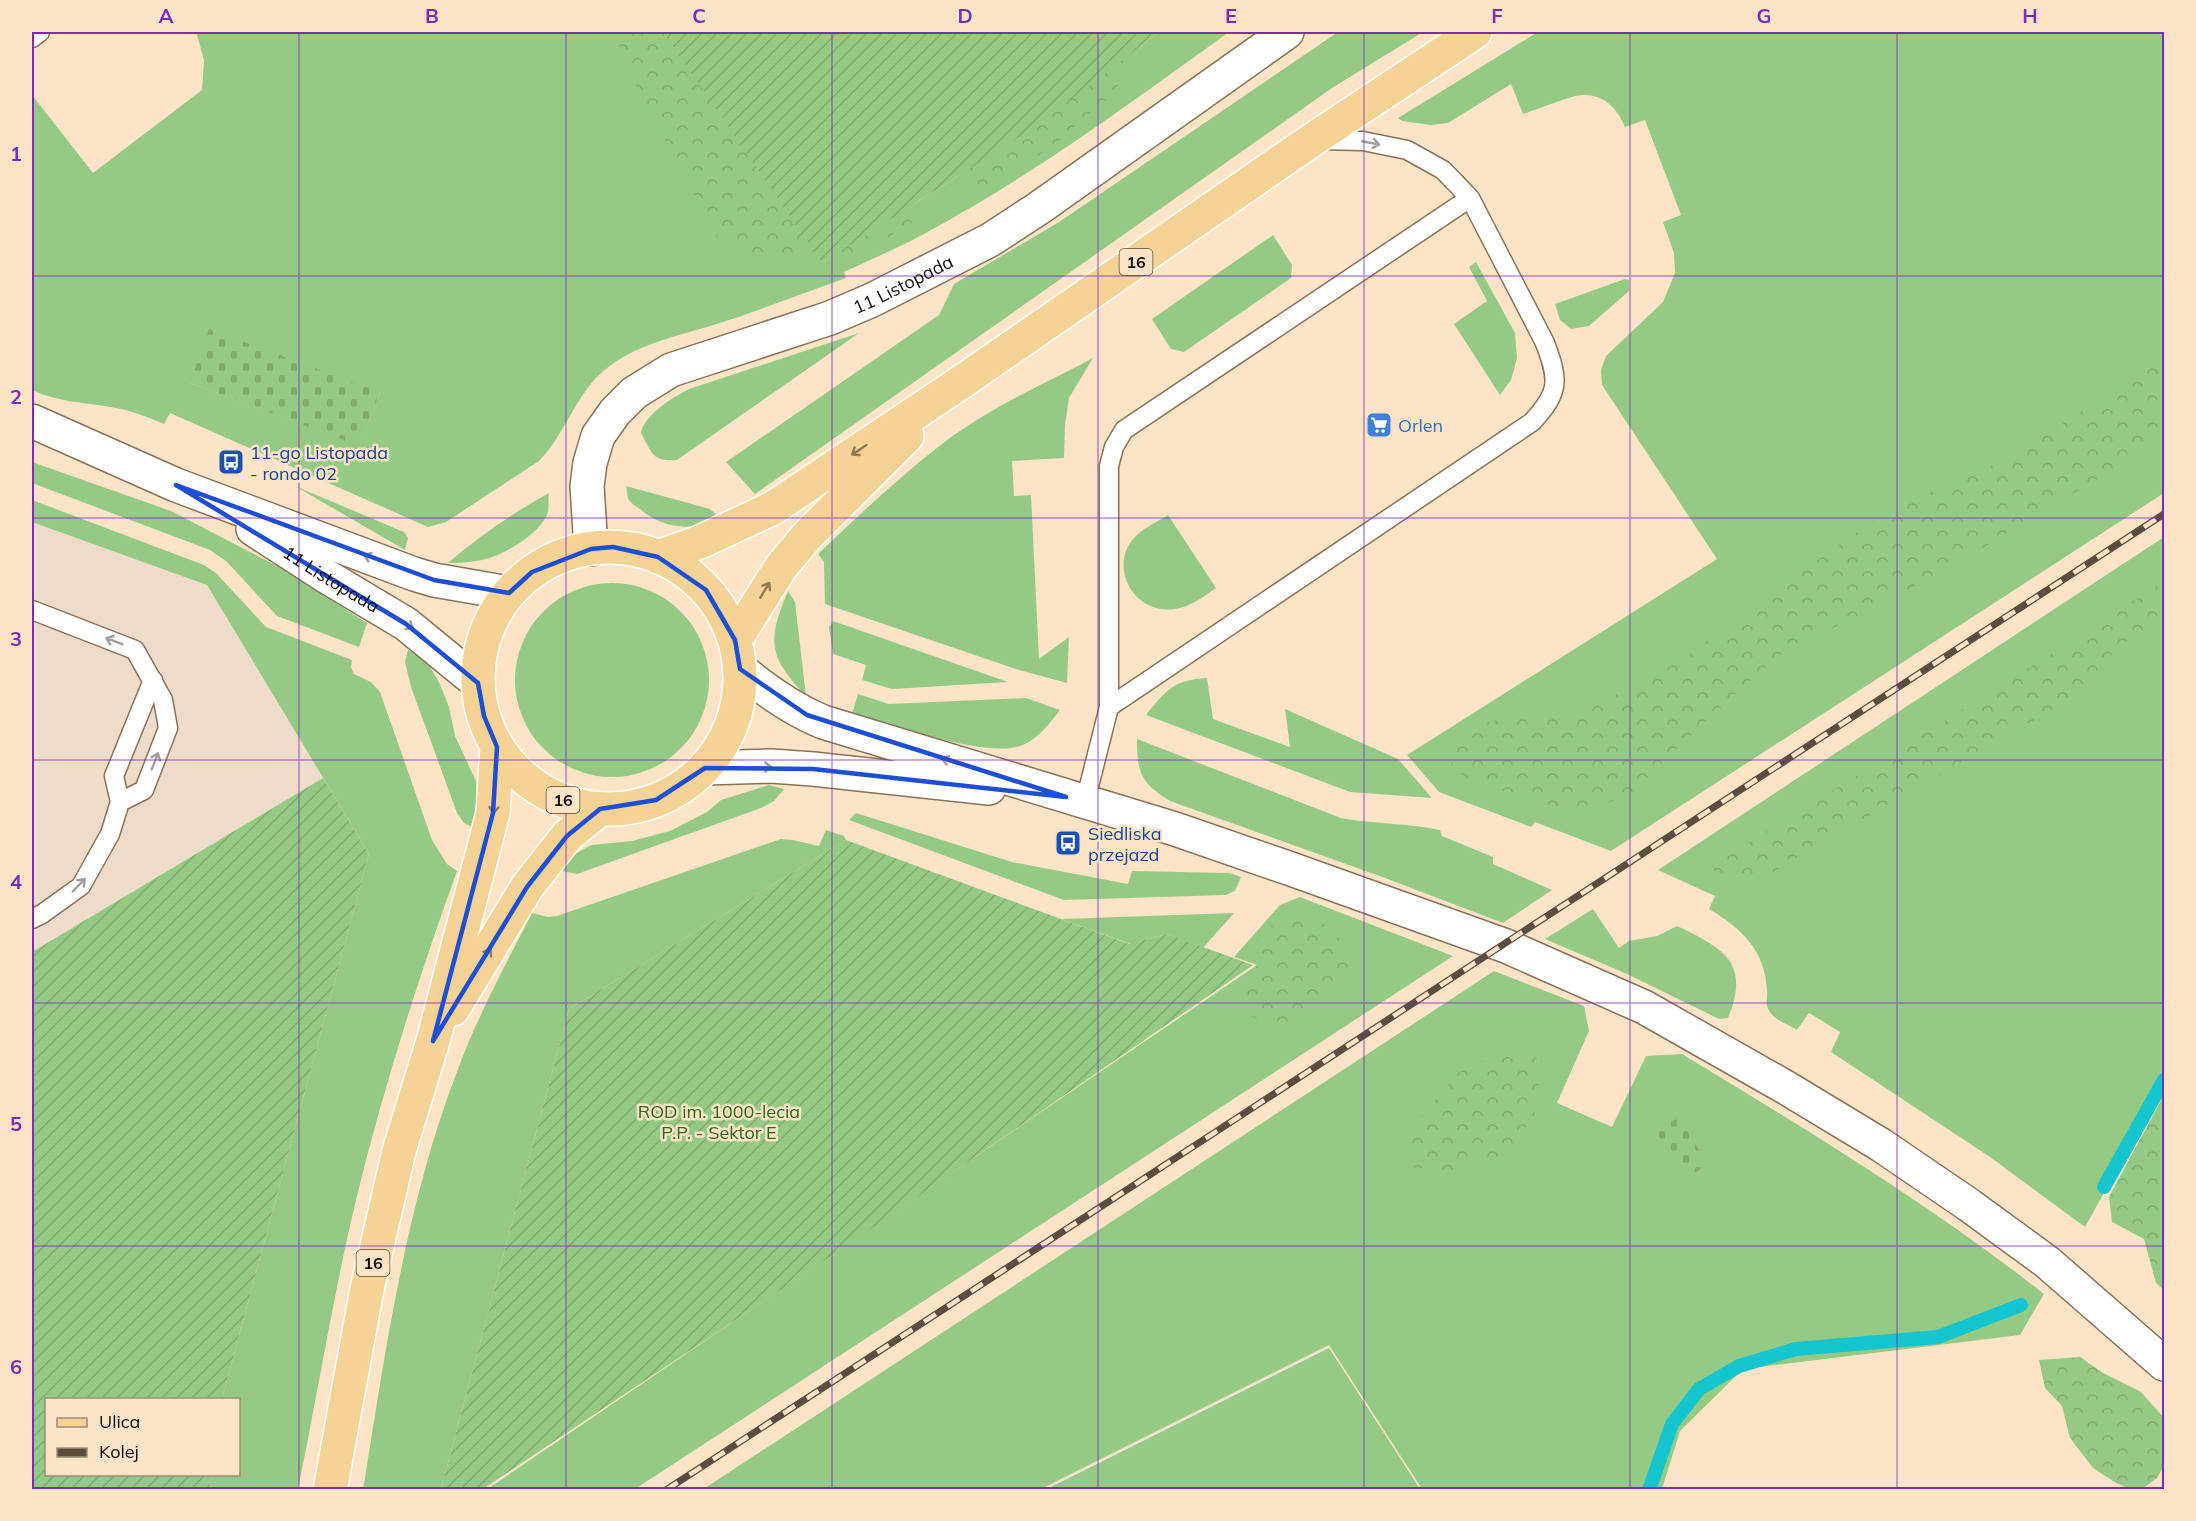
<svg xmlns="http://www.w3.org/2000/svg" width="2196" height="1521" viewBox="0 0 2196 1521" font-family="Mulish,sans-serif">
<defs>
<pattern id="forest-crowns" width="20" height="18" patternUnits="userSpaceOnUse" patternTransform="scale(1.5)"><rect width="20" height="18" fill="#95ca84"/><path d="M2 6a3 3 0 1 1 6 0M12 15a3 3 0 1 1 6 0" fill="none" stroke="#80ac70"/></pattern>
<pattern id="cemetery-stones" width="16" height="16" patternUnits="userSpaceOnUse" patternTransform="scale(1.5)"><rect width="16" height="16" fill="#95ca84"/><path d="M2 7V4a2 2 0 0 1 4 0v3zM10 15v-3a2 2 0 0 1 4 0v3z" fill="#80ac70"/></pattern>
<pattern id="garden-furrows" width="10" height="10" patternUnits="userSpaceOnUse" patternTransform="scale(1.5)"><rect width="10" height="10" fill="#95ca84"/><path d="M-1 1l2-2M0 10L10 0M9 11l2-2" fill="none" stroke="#80ac70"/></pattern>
</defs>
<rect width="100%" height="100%" fill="#fee4c7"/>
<!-- commercial -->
<path fill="#eddcca" d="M 32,522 L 207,585 L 323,778 L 32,952 Z"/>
<!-- grass -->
<path fill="#95ca84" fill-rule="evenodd" d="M 196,32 L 663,32 L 822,263 L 1042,122 L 1159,32 L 1229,32 C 1136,99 1043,168 942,224 C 911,242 877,257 844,272 L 846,278 C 804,293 763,309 720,323 C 677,337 629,344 596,378 C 573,403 562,438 539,461 L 446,522 L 428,527 L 170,413 L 164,424 C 146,416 129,410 110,407 C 83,402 57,402 32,390 L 32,95 L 93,173 L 202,90 L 204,60 ZM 190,383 L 380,392 L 360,445 Z
M 1338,32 L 1423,32 L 1332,88 L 755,494 L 726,462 L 939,315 L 954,284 L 1059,222 Z
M 1538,32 L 2164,32 L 2164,493 L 1611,851 L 1535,822 L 1531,827 L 1439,792 L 1407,755 L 1717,559 L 1602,385 L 1601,370 L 1606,356 L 1663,302 L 1675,273 L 1674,253 L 1663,222 L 1681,215 L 1645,120 L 1625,127 C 1618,109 1604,94 1583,95 C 1572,95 1536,110 1523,114 L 1511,84 L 1448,123 L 1431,125 L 1402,121 L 1398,118 Z
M 1273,235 L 1292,265 L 1291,278 L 1184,352 L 1171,349 L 1152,319 Z
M 1476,262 L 1515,333 L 1517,358 L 1511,380 L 1500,395 L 1454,324 L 1487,301 L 1469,267 Z
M 1625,279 L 1629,280 L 1629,291 L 1589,326 L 1571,329 L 1560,320 L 1555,304 Z
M 859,333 L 677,460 C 652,462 652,453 641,433 C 644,415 673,397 689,389 Z
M 1093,358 L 1069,398 L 1065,425 L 1064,458 L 1012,461 L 1014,496 L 1031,495 L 1039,659 L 1069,637 L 1067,683 L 1019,670 L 825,604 L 824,562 L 818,554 C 858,516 898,478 942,444 C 987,409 1042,385 1093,358 Z
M 32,462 L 171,511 L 279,567 L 367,623 L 359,647 L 277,616 L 226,561 L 210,550 L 32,483 Z
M 295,486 L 404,532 L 408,538 L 405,550 Z
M 626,486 L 710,509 L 720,518 C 693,532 663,529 640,509 C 637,507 631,503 629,500 C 627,497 627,490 626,486 Z
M 549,493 C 548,499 549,507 548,512 C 542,532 508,552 490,558 C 476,562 463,563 448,563 C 479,536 513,513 549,493 Z
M 32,500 L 204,565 L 216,573 L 266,627 L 352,660 L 351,667 L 354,674 L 371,682 L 380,692 L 432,840 L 447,864 L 457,871 C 418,979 383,1089 356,1200 C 333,1296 318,1393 298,1489 L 210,1489 L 212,1475 L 238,1474 L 238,1400 L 222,1399 L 369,854 L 207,585 L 32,522 Z
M 1168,515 L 1216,588 C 1204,596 1191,607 1175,609 C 1136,615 1108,570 1133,539 C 1141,529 1157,522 1168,515 Z
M 2164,537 L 2164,1085 L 2085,1227 L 1990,1157 L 1831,1052 L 1840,1032 L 1809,1013 L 1797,1030 C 1789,1025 1775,1020 1770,1012 C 1764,1004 1768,998 1767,990 C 1765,950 1741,928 1709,909 L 1715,896 L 1658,870 Z
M515 680a97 97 0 1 1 194 0a97 97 0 1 1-194 0Z
M 788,591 L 795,602 L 806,696 C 768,656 767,641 788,591 Z
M 833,621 L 1008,682 L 892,689 L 862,680 L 866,665 L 833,654 L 829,627 Z
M 408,650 L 427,662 L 439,682 L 449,707 L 455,736 L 476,781 L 476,807 L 473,828 L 464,823 L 457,813 L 411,687 L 405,662 Z
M 1207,678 L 1213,719 L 1290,747 L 1285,709 L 1398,759 L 1432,798 L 1350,792 L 1146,715 C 1167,689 1174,680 1207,678 Z
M 858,694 L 889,704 L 1026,698 L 1060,710 C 1050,723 1039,738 1023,745 C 989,760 890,724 852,714 Z
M 1137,739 L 1341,818 C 1374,824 1407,823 1440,830 L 1442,836 L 1493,857 L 1493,864 L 1552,890 L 1503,923 L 1385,878 L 1170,801 C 1141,783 1137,773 1137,739 Z
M 769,785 L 784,789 L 774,801 L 761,808 L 577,874 L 556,870 L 575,854 L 591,845 L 632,841 L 670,831 L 707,812 L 721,800 Z
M 856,813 L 1012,862 L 1128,884 L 1132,871 L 1229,873 L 1241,877 L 1235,891 L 1226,895 L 1064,900 L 849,820 Z
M 826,830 L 844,836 L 846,840 L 569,1009 L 441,1489 L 363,1490 C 386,1348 406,1203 458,1069 C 478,1015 506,964 532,913 L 548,917 L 557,916 L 781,839 L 793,840 L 819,846 Z
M 1300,897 L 1453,956 L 635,1489 L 486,1490 L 1257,965 L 1234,957 L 1280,905 Z
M 1593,909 L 1619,948 L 1629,941 L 1657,936 L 1677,926 C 1723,948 1751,962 1728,1018 L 1719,1019 L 1627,974 L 1545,939 Z
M 1234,913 L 1203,948 L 1167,934 L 1130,944 L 1061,919 Z
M 1494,971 L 1584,1006 L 1589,1031 L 1557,1103 L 1612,1127 L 1646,1056 L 1682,1054 C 1806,1129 1930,1204 2044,1294 L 2020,1335 L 1743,1369 L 1680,1431 L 1662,1489 L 1422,1489 L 1329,1345 L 1041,1489 L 702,1490 Z
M 1329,1348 L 1420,1489 L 1047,1489 Z"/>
<!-- forest -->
<path fill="url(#forest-crowns)" d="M 615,32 L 690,32 L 911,194 L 920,217 L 855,258 L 757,256 L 719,241 L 624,64 Z
M 1128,32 L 1136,60 L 1109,98 L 1049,149 L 985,188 L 945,170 Z
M 2164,355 L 2164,439 L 1944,571 L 1778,656 L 1708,719 L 1629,795 L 1577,814 L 1466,779 L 1451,764 L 1455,743 L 1478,724 L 1508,718 L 1570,718 L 1677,663 L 1882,514 L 2018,454 Z
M 2164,581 L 2164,626 L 2122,643 L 2070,699 L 1761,879 L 1739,882 L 1716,878 L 1713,865 L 2042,660 Z
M 1302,914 C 1339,928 1340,937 1353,971 L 1334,994 L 1306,1017 L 1270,1026 L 1251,1016 L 1243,978 L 1259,964 L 1241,956 L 1272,925 Z
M 1513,1046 L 1542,1061 L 1534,1119 L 1500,1157 L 1456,1170 L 1414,1168 L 1404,1136 L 1458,1073 Z
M 2164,1095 L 2164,1290 L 2156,1283 L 2144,1239 L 2112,1222 L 2109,1197 Z
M 2080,1357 L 2103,1373 L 2141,1392 L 2164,1418 L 2164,1466 L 2157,1478 L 2142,1489 L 2130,1489 L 2116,1483 L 2093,1468 L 2070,1438 L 2062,1406 L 2045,1388 L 2039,1360 Z"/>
<!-- cemetery -->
<path fill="url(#cemetery-stones)" d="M 209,329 L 380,392 L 360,446 L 190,383 Z
M 1679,1117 L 1708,1165 L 1684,1179 L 1656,1131 Z"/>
<!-- garden -->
<path fill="url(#garden-furrows)" d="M 663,32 L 1159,32 L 1042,122 L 822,263 Z
M 323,778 L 369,854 L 222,1399 L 46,1400 L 46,1474 L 212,1475 L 210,1489 L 32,1489 L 32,952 Z
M 846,840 L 1129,944 L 1167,934 L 1253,965 L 849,1244 L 483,1489 L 441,1489 L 569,1009 Z"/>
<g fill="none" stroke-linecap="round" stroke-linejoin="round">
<!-- stream -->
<path stroke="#14c4ce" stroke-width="14" d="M 2104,1187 L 2164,1080
M 1649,1490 L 1672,1424 L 1699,1389 L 1739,1366 L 1796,1349 L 1938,1337 L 2021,1305"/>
<!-- service casing -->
<g stroke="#897258" stroke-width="21">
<path id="service" d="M 32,38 L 40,32
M 32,610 L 135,650 L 163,700 L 168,728 L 144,790 L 120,802
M 1109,707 L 1532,422 C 1560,392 1559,380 1545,343 L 1470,198 L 1443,170 L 1407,150 L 1363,141 L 1319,140
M 1085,802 L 1109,707 L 1109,466 L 1114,447 L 1124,430 L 1470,198
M 32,919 L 42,914 L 81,886 L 110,834 L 120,802 L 114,776 L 153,680"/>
</g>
<!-- minor casing -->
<g stroke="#897258" stroke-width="36">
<g id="minor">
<path id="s1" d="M 591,549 L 587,486 L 590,463 L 598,436 L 615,412 L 634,393 L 671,370 L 830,318 L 872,300 L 990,240 L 1039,208 L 1287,32"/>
</g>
</g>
<!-- tertiary casing -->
<g stroke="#897258" stroke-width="36">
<g id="tertiary">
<path d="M 32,421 L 176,485 L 414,574 L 434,580 L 509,593"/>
<path id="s2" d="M 253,529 L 324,575 L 406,624 L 478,683"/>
</g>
</g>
<!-- secondary casing -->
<g stroke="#897258" stroke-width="36">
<path id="secondary" d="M 740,669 C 765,690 792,709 823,722 L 1175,829 L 1291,869 L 1506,946 L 1644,1007 L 1785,1087 L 1881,1145 L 1969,1205 L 2047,1262 L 2164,1364
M 705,768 L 771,766 L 813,769 L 989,788"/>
</g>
<!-- primary casing -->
<g stroke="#fff" stroke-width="36">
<path id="primary" d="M478 678a131 131 0 1 1 262 0a131 131 0 1 1-262 0Z
M 658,557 L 700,542 L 773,508 L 960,383 L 1312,140 L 1475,32
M 735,640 L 781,567 L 807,536 L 907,436
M 453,1009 L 527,887 L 567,836 L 600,809
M 330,1490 L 367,1289 L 399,1151 L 433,1041 L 493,813 L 497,747"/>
</g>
<!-- service -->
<use href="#service" stroke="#fff" stroke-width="18"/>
<!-- minor -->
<use href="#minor" stroke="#fff" stroke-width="33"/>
<!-- tertiary -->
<use href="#tertiary" stroke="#fff" stroke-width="33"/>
<!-- secondary -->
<use href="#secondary" stroke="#fff" stroke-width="33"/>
<!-- primary -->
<use href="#primary" stroke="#f5d394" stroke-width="33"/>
<!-- rail casing -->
<g stroke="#5b4d3f" stroke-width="7">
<path id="rail" d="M 666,1490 L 2164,514"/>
</g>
<!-- rail -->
<use href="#rail" stroke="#fee4c7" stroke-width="4.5" stroke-dasharray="14" stroke-linecap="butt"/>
</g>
<!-- one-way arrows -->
<defs><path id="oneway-shaft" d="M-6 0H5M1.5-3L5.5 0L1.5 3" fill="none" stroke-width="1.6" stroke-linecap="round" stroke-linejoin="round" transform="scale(1.5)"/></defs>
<g stroke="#a19d9a">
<use href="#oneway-shaft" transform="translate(1371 143) rotate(11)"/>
<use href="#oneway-shaft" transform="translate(372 558) rotate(-159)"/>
<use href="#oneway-shaft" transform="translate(406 624) rotate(32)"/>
<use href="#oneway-shaft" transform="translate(114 641) rotate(-159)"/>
<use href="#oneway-shaft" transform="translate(155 761) rotate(-69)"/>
<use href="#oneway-shaft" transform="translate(950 761) rotate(-163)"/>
<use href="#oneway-shaft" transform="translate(763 767) rotate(-1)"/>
<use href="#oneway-shaft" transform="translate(79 885) rotate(-46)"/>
</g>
<g stroke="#8f7953">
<use href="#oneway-shaft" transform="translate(859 450) rotate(146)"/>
<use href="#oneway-shaft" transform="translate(765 590) rotate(-59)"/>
<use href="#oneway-shaft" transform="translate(494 805) rotate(94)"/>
<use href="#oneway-shaft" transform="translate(486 956) rotate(-59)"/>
</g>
<!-- marked area -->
<path fill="none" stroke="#1d4ed8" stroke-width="4.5" stroke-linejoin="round" d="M 176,485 L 434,580 L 509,593 L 532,572 L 591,549 L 613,547 L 658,557 L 706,590 L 735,640 L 740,669 L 807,715 L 1066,797 L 813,769 L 705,768 L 656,800 L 600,809 L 567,836 L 527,887 L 433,1041 L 493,813 L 497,747 L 484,716 L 478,683 L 406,624 Z"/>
<!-- grid -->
<path fill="none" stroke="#7b2cbf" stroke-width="1.5" stroke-opacity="0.55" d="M 299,32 L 299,1490M 566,32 L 566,1490M 832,32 L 832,1490M 1098,32 L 1098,1490M 1364,32 L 1364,1490M 1630,32 L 1630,1490M 1897,32 L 1897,1490M 32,276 L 2164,276M 32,518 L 2164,518M 32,760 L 2164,760M 32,1003 L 2164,1003M 32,1246 L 2164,1246"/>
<!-- icons -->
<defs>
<g id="supermarket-square" transform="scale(1.35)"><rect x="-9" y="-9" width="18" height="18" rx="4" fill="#3f7fe0" stroke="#fee4c7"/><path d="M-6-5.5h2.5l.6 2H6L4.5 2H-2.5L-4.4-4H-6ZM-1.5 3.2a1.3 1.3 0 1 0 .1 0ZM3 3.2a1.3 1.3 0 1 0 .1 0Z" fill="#fff"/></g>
<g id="bus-square" transform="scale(1.35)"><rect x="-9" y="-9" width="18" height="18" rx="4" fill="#1a4fb4" stroke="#fee4c7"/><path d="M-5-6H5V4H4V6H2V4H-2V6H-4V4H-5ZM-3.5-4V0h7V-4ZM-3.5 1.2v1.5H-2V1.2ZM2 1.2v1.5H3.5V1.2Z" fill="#fff"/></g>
</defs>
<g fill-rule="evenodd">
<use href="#supermarket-square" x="1379" y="425"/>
<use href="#bus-square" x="231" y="462"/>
<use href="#bus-square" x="1068" y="843"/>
</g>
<g text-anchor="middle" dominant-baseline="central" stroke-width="5" stroke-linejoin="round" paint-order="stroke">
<!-- shield labels -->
<g fill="#fee4c7" stroke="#5a4c3e" stroke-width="1.5">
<rect x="1119.5" y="249" width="33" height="26" rx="4.5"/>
<rect x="546.5" y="787" width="33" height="26" rx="4.5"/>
<rect x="356.5" y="1250" width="33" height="26" rx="4.5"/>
</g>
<g font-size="16" font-weight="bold" fill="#130b03">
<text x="1136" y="262">16</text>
<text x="563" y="800">16</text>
<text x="373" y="1263">16</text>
</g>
<!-- street labels -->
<g font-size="18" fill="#130b03" stroke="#fee4c7">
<text stroke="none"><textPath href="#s1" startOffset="462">11 Listopada</textPath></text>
<text stroke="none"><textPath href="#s2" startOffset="93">11 Listopada</textPath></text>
</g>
<!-- shop labels -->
<g font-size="18" fill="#366cbe" stroke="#fee4c7" text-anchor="start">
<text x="1398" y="425">Orlen</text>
</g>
<!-- transit labels -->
<g font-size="18" fill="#164399" stroke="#fee4c7" text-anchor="start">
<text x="250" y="452">11-go Listopada<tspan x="250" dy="21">- rondo 02</tspan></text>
<text x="1088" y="833">Siedliska<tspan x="1088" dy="21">przejazd</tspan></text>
</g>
<!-- park labels -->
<g font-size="18" fill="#2f6516" stroke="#fee4c7">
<text x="719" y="1111">ROD im. 1000-lecia<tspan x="719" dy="21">P.P. - Sektor E</tspan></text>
</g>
</g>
<!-- border -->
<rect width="2196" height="1521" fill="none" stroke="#fee4c7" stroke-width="66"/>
<!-- legend -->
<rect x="45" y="1398" width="195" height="78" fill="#fee4c7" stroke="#a08d79" stroke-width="1.5"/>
<rect x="57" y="1418" width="30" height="9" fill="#f5d394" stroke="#a08d79" stroke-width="1.5"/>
<text x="99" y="1428" font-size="18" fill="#130b03">Ulica</text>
<rect x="57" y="1448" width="30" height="9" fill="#5b4d3f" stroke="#a08d79" stroke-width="1.5"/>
<text x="99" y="1458" font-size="18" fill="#130b03">Kolej</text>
<rect x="33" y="33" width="2130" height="1455" fill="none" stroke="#7b2cbf" stroke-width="2"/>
<g font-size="20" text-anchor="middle" font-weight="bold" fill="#7b2cbf">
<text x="166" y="23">A</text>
<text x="432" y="23">B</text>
<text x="699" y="23">C</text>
<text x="965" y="23">D</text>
<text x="1231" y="23">E</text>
<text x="1497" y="23">F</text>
<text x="1764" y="23">G</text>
<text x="2030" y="23">H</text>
<text x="16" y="161">1</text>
<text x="16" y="404">2</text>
<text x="16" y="646">3</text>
<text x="16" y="889">4</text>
<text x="16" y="1131">5</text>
<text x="16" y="1374">6</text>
</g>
</svg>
